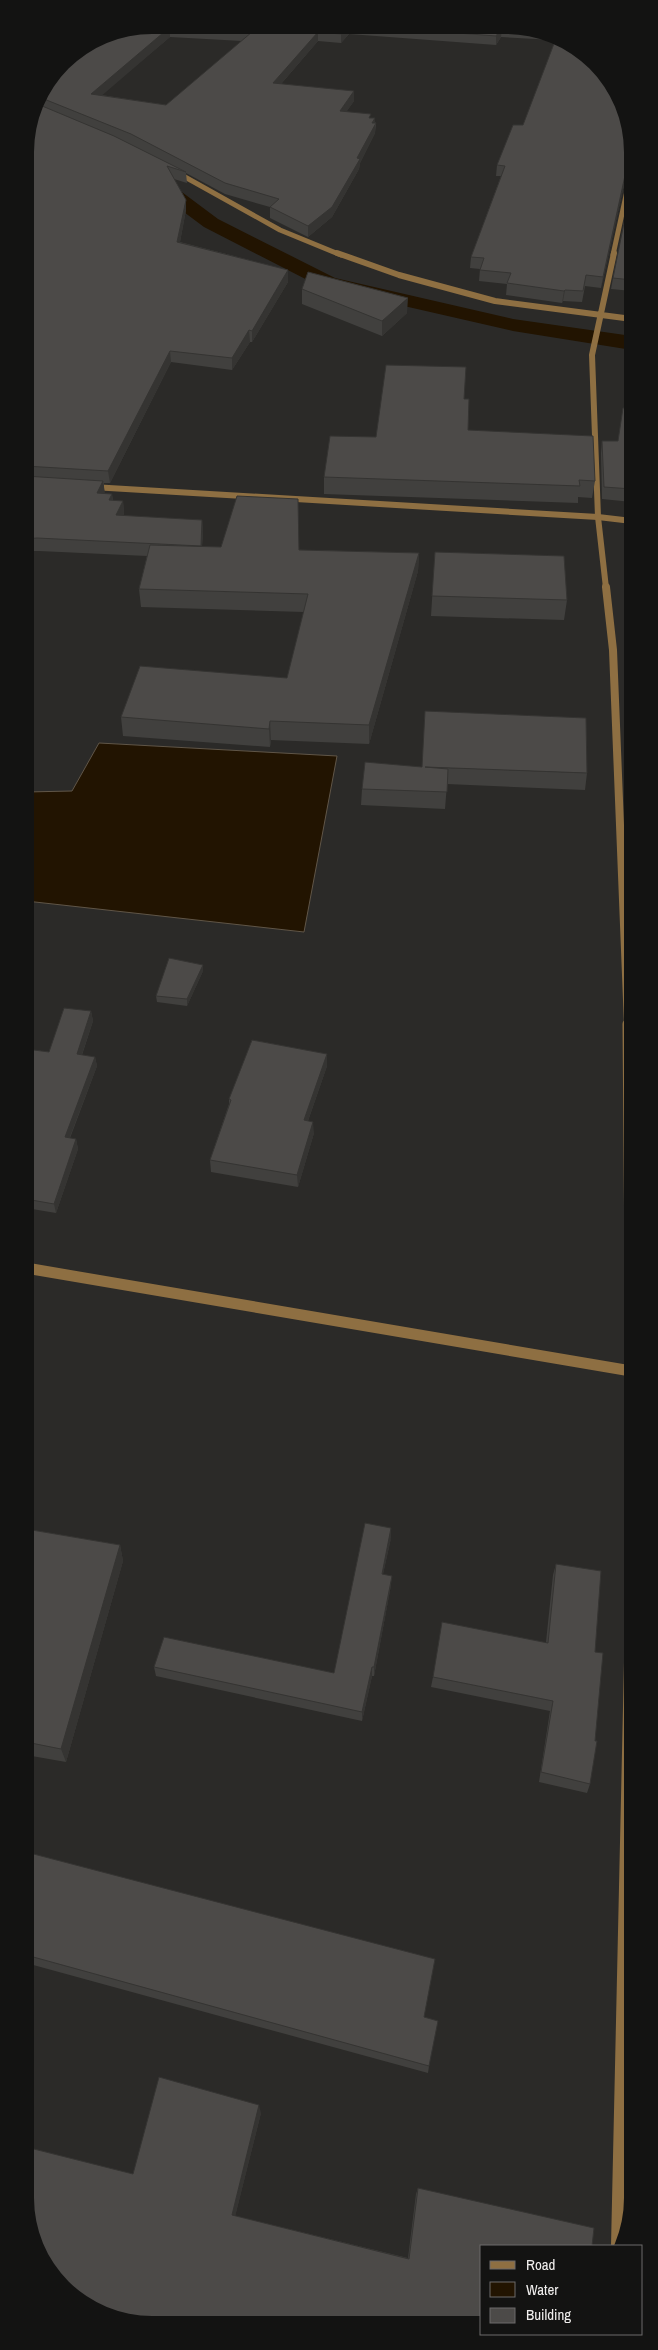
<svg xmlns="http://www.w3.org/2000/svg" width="658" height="2350" viewBox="0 0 658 2350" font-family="'Archivo Narrow',sans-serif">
<rect width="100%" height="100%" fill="#2b2a28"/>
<!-- water -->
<path fill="#221401" stroke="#605648" d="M 99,743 L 337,756 L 304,932 L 26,901 L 26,792 L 72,791 Z"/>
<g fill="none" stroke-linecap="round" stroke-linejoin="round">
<!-- canal -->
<path fill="#221401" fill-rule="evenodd" d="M 144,167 L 151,169 L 218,219 L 335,278 L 513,319 L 632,336 L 632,350 L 513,331 L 321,287 L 204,227 L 137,177 L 135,173 L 137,169 Z"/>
<!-- service -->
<path stroke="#8e6f42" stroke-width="6" d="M 92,487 L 598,517 L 632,521"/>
<!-- minor-far4 -->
<path stroke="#8e6f42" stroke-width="5" d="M 176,172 L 280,230 L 341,255
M 613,255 L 632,168"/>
<!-- minor-far3 -->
<path stroke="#8e6f42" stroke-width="6" d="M 337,253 L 399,275 L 495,301 L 632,319
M 606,588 L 598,517 L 592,355 L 614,253"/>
<!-- minor-far2 -->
<path stroke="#8e6f42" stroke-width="8" d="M 606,587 L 613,650 L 628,1025"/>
<!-- minor-far1 -->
<path stroke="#8e6f42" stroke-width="11" d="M 628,1024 L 632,1508
M 26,1268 L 631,1371"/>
<!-- minor -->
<path stroke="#8e6f42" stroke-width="14" d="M 618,2246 L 632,1618"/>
</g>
<!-- wall -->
<path fill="#41403e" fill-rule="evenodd" d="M 152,25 L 531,28 L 554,40 L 501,37 L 496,45 L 349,34 L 341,43 L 318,41 L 281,84 L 354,101 L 346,112 L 371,118 L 376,123 L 375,133 L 360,163 L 359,169 L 332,217 L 308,237 L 270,218 L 270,207 L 225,194 L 186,173 L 187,183 L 174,179 L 186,210 L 180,242 L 288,270 L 288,282 L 252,342 L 250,342 L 232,370 L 171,362 L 110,483 L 104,483 L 104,494 L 112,494 L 113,501 L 123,501 L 124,513 L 123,516 L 202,520 L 203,532 L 202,547 L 419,553 L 418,571 L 369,744 L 271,740 L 270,747 L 123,736 L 121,717 L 287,678 L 304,612 L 141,607 L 139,589 L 147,556 L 39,551 L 25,551 L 25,144 L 35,103 L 62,62 ZM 170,37 L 242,41 L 166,105 L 101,95 Z
M 523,125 L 632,135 L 632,164 L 631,164 L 628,167 L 601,288 L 585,286 L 582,302 L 563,301 L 562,303 L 506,295 L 507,284 L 479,281 L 480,269 L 470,268 L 471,257 L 501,176 L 496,176 L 497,165 Z
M 632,183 L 632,291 L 611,289 L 613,278 Z
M 302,289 L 407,313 L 382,336 L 302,304 Z
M 464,399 L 468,430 L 595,481 L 592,498 L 578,497 L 578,503 L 324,494 L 324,477 L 376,437 Z
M 632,408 L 632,502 L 602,499 L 601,453 L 602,441 L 618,441 Z
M 631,537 L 632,537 L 632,575 L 628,556 Z
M 435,552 L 567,600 L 564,620 L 431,616 Z
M 422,767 L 587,773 L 585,790 L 447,784 L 445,809 L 361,805 L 362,789 Z
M 203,971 L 187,1006 L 157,1002 L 156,996 Z
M 91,1011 L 93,1021 L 82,1055 L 95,1057 L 97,1066 L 70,1138 L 76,1139 L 78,1149 L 56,1213 L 26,1208 L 26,1164 L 27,1161 L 26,1161 L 26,1049 L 49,1052 Z
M 327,1054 L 327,1066 L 308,1121 L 314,1133 L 298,1187 L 211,1172 L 210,1160 L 229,1104 L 229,1099 Z
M 26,1529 L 120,1545 L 123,1561 L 66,1762 L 26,1755 Z
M 391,1538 L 383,1574 L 391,1585 L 374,1676 L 372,1676 L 362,1721 L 156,1676 L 154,1667 L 334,1673 Z
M 556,1564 L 595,1652 L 590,1784 L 587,1793 L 539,1782 L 550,1711 L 431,1687 L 433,1677 L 546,1642 L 553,1575 Z
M 26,1852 L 429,2066 L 428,2073 L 26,1963 Z
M 261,2113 L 235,2216 L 408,2258 L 416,2194 L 418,2188 L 482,2324 L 133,2174 Z"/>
<!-- shaded-wall -->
<path fill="#353432" d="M 348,26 L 350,26 L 349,34 L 341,43 L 341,34 Z
M 170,27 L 170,37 L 92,104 L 91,94 Z
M 502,27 L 501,37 L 496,45 L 496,36 Z
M 318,32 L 318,41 L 273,93 L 273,83 Z
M 354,91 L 354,101 L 340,121 L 340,111 Z
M 375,118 L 375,133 L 360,163 L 359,169 L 332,217 L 308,237 L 308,226 L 357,158 Z
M 632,154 L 631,164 L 628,167 L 601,288 L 603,277 L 629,157 Z
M 186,200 L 186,210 L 178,252 L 177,242 Z
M 288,270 L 288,282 L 252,342 L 252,331 Z
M 565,290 L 563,301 L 562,303 L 564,291 Z
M 408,298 L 407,313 L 382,336 L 382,321 Z
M 249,330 L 250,342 L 232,370 L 232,358 Z
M 170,351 L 171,362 L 110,483 L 108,471 Z
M 103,481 L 105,493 L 99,505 L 97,493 Z
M 112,494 L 113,506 L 109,500 Z
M 123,501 L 124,513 L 118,527 L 116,515 Z
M 202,520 L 203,532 L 201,558 L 201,546 Z
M 419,553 L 418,571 L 369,744 L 369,725 Z
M 270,721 L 271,740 L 270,747 L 269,729 Z
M 203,965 L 203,971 L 187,1006 L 187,999 Z
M 91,1011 L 93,1021 L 79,1063 L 77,1054 Z
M 327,1054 L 327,1066 L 304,1132 L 304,1120 Z
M 95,1057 L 97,1066 L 66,1147 L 65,1137 Z
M 313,1122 L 314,1133 L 298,1187 L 297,1175 Z
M 76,1139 L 78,1149 L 56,1213 L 54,1204 Z
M 391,1528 L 391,1538 L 381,1583 L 382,1574 Z
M 120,1545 L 123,1561 L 66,1762 L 61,1749 Z
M 392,1576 L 391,1585 L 374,1676 L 374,1667 Z
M 372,1667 L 372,1676 L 362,1721 L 362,1712 Z
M 26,2038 L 30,2045 L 26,2056 Z
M 259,2105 L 261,2113 L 234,2221 L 232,2215 Z"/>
<!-- building -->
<path fill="#4c4a48" stroke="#353432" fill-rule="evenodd" d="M 152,25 L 348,26 L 341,34 L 318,32 L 273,83 L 354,91 L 340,111 L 371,114 L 369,118 L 375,118 L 372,123 L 376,123 L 357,158 L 360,159 L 332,207 L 308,226 L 270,207 L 279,199 L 225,183 L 131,134 L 39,97 L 62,62 L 104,35 ZM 170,27 L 252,32 L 166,105 L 91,94 Z
M 381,27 L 502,27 L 496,36 Z
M 508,27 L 531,28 L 534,29 Z
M 555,41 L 596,62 L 620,96 L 632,135 L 632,154 L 629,157 L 603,277 L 586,275 L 583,291 L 565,290 L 564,291 L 507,283 L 511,273 L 480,270 L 484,258 L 471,257 L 505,166 L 497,165 L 513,125 L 523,125 Z
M 35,103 L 114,136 L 186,172 L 167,166 L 186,200 L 177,242 L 288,270 L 252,331 L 249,330 L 232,358 L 170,351 L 108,471 L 25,466 L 25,144 Z
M 632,183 L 632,280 L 613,278 Z
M 308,272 L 408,298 L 382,321 L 302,289 Z
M 386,365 L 466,367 L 464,399 L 469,399 L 468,430 L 593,436 L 595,481 L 579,480 L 580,486 L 324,477 L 330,436 L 376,437 Z
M 623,408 L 632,408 L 632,489 L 604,487 L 602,441 L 618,441 Z
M 25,476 L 103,481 L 97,493 L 112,494 L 109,500 L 123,501 L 116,515 L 202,520 L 201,546 L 37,538 L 25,539 Z
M 237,496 L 298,499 L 299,550 L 419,553 L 369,725 L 270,721 L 269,729 L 121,717 L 140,666 L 287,678 L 308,594 L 139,589 L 150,545 L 221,547 Z
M 435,552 L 564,556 L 567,600 L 432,596 Z
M 425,711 L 586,718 L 587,773 L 425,767 L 448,769 L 447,792 L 362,789 L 365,762 L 422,767 Z
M 169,958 L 203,965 L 187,999 L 156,996 Z
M 64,1008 L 91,1011 L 77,1054 L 95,1057 L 65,1137 L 76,1139 L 54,1204 L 26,1199 L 26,1164 L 30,1153 L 26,1152 L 26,1049 L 49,1052 Z
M 252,1040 L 327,1054 L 304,1120 L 313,1122 L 297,1175 L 210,1160 L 231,1100 L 229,1099 Z
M 365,1523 L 391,1528 L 382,1574 L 392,1576 L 374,1667 L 372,1667 L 362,1712 L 154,1667 L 164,1637 L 334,1673 Z
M 26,1529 L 120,1545 L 61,1749 L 26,1742 Z
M 556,1564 L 601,1571 L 595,1652 L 603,1653 L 595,1741 L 597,1741 L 590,1784 L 541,1772 L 553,1701 L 433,1677 L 442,1622 L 548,1643 Z
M 26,1852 L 435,1959 L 424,2017 L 438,2021 L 429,2066 L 26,1955 Z
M 159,2077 L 259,2105 L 232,2215 L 409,2259 L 418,2188 L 594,2228 L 592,2246 L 482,2246 L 482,2324 L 127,2322 L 88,2308 L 57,2282 L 26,2215 L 26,2147 L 133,2174 Z"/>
<!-- crop -->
<path d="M0 0H658V2350H0ZM152 34H506A118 118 0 0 1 624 152V2198A118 118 0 0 1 506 2316H152A118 118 0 0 1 34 2198V152A118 118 0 0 1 152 34Z" fill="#131312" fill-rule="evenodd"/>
<!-- legend -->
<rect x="480" y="2245" width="162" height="90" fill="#131312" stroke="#6c6b6a"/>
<rect x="490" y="2261" width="25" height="8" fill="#8e6f42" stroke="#6c6b6a"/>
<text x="526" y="2270" font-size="15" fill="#f1efee">Road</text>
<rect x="490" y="2282" width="25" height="15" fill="#221401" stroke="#6c6b6a"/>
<text x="526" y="2295" font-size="15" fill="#f1efee">Water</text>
<rect x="490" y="2308" width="25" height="15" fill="#4c4a48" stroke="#6c6b6a"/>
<text x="526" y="2320" font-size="15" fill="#f1efee">Building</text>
</svg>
